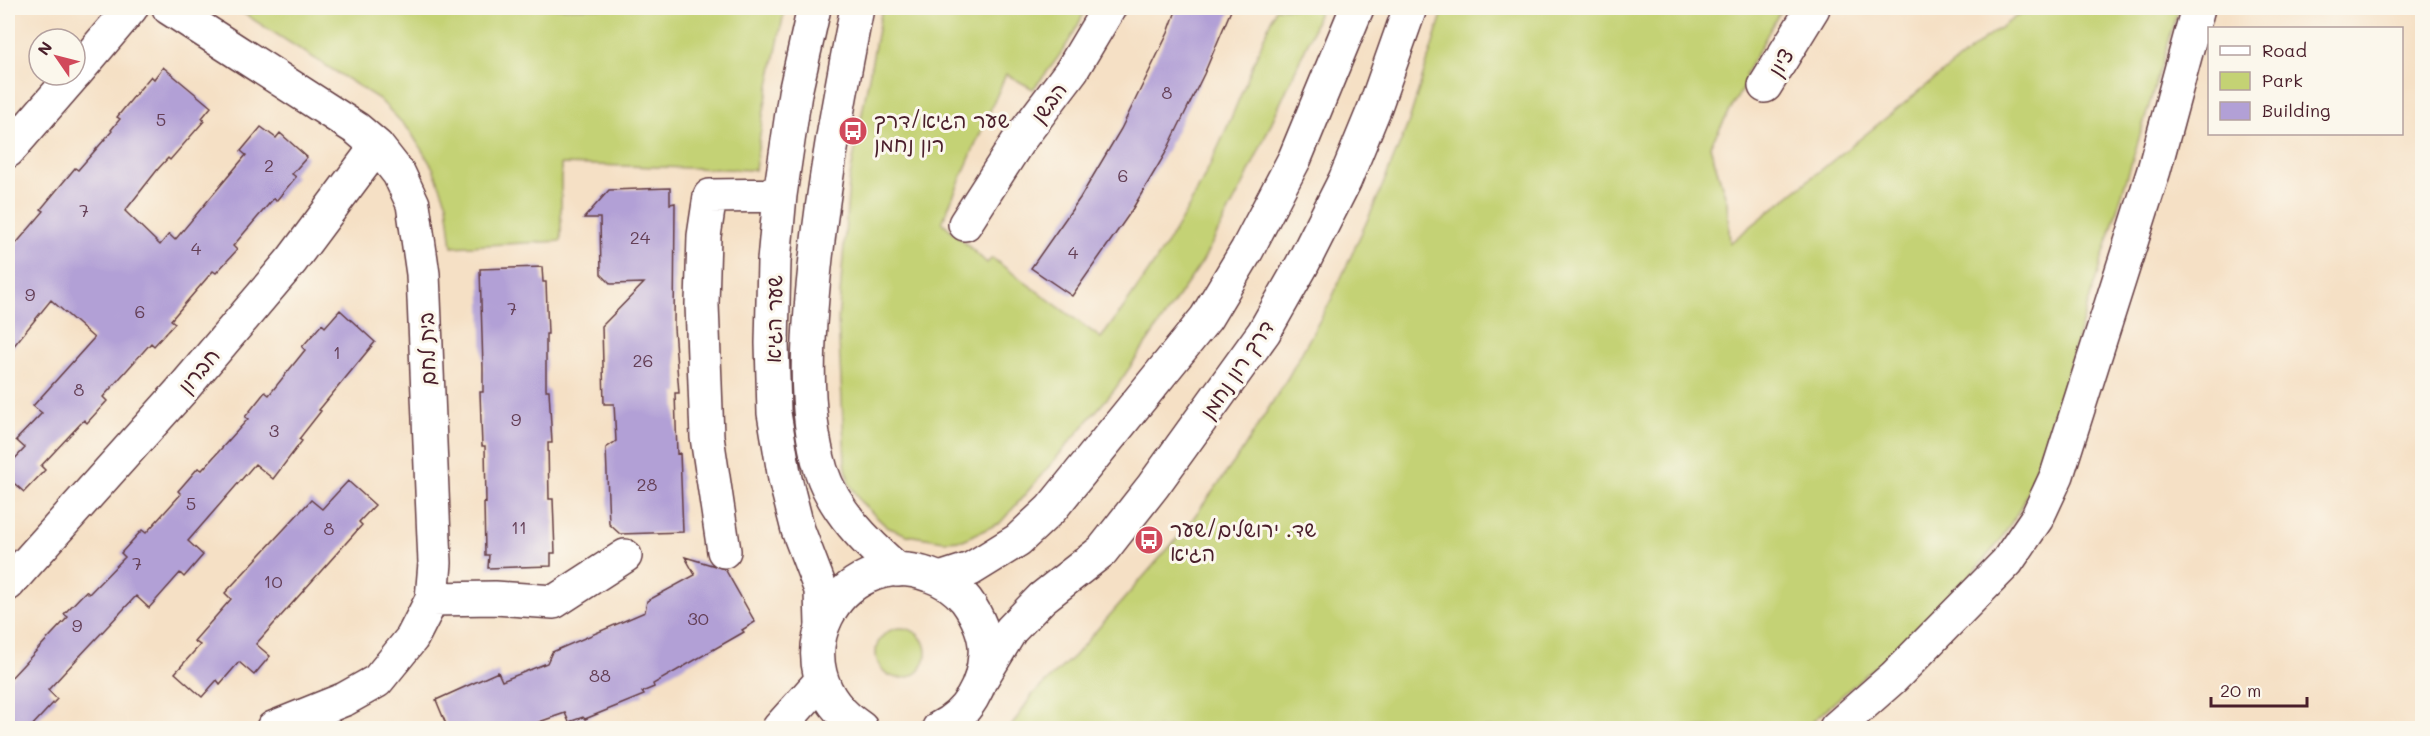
<svg xmlns="http://www.w3.org/2000/svg" width="2430" height="736" viewBox="0 0 2430 736" font-family="Mali,'Playpen Sans Hebrew',sans-serif">
<rect width="100%" height="100%" fill="#fbf7ec"/>
<filter id="ink" filterUnits="userSpaceOnUse"><feTurbulence type="fractalNoise" baseFrequency=".0167" numOctaves="2"/><feDisplacementMap in="SourceGraphic" scale="12" xChannelSelector="R" yChannelSelector="G"/><feConvolveMatrix kernelMatrix="1 2 1 2 8 2 1 2 1" color-interpolation-filters="sRGB"/></filter>
<filter id="wash" filterUnits="userSpaceOnUse"><feTurbulence type="fractalNoise" baseFrequency=".008" numOctaves="4" result="noise"/><feDisplacementMap in="SourceGraphic" scale="24" xChannelSelector="R" yChannelSelector="G"/><feGaussianBlur stdDeviation="1.35" result="paint"/><feColorMatrix in="noise" values="0 0 0 0 0 0 0 0 0 0 0 0 0 0 0 0 0 1.4 0 .05"/><feComposite in="paint" operator="in"/></filter>
<g filter="url(#wash)">
<rect width="100%" height="100%" fill="#f5e0c5"/>
<!-- green -->
<path fill="#c4d274" stroke="#877850" stroke-width="1.5" d="M 235,8 L 785,8 L 763,115 L 755,170 L 561,164 L 561,241 L 452,247 L 447,204 L 433,168 L 410,131 L 379,99 Z
M 882,8 L 1086,8 C 1073,39 1055,63 1033,89 L 1006,74 L 942,222 L 987,263 L 992,258 L 1101,338 C 1135,293 1168,246 1194,197 C 1226,136 1250,71 1276,8 L 1320,8 L 1310,38 L 1245,181 L 1202,262 L 1115,389 L 1016,505 L 1000,523 L 963,540 L 944,541 L 907,535 L 887,527 L 860,501 L 849,483 L 845,462 L 838,321 L 849,182 Z
M 1444,8 L 1782,8 L 1745,75 L 1747,80 L 1710,146 L 1727,202 L 1730,243 L 1982,41 L 2028,8 L 2179,8 L 2067,373 L 2023,504 L 2000,541 L 1970,576 L 1878,664 L 1805,728 L 1010,728 L 1033,694 L 1074,656 L 1186,528 L 1240,454 L 1287,379 L 1331,300 L 1377,199 L 1408,124 Z
M876 653a25 25 0 1 1 50 0a25 25 0 1 1-50 0Z"/>
<g id="blocks">
<!-- building -->
<path fill="#b2a0d6" d="M 1177,8 L 1232,8 L 1204,74 L 1165,154 L 1130,213 L 1072,296 L 1031,268 L 1080,198 L 1121,129 L 1168,33 Z
M 163,67 L 211,107 L 202,118 L 204,121 L 170,160 L 168,158 L 158,169 L 125,211 L 160,245 L 169,234 L 175,240 L 246,155 L 241,151 L 261,127 L 276,138 L 280,133 L 307,157 L 292,174 L 296,177 L 276,201 L 274,198 L 233,246 L 237,250 L 216,273 L 213,271 L 171,320 L 175,323 L 154,346 L 151,343 L 103,397 L 107,401 L 87,423 L 84,420 L 41,466 L 45,470 L 24,492 L 8,478 L 8,466 L 25,448 L 16,440 L 42,413 L 33,406 L 94,338 L 51,300 L 8,353 L 8,253 L 44,211 L 41,209 L 75,168 L 78,170 L 112,131 L 111,130 L 120,119 L 117,117 L 140,89 L 151,76 L 154,79 Z
M 670,188 L 670,204 L 675,203 L 674,328 L 679,393 L 675,393 L 677,454 L 680,453 L 683,532 L 620,534 L 609,524 L 606,448 L 616,441 L 614,404 L 604,404 L 602,326 L 644,283 L 611,284 L 601,274 L 600,218 L 584,218 L 609,190 Z
M 542,267 L 543,282 L 546,282 L 548,334 L 546,334 L 546,390 L 549,390 L 552,443 L 548,443 L 549,499 L 553,499 L 555,553 L 551,553 L 551,566 L 488,568 L 489,555 L 485,555 L 484,502 L 486,503 L 485,446 L 482,446 L 481,421 L 480,392 L 483,392 L 483,368 L 480,269 Z
M 340,310 L 375,342 L 319,410 L 321,411 L 299,439 L 302,441 L 273,479 L 255,464 L 188,541 L 203,555 L 184,577 L 180,573 L 149,608 L 136,596 L 48,690 L 57,699 L 29,729 L 8,729 L 8,681 L 68,617 L 64,614 L 86,591 L 89,594 L 125,557 L 121,553 L 142,530 L 146,533 L 181,494 L 178,491 L 198,468 L 202,470 L 248,419 L 245,417 L 265,392 L 269,395 L 305,350 L 302,347 L 322,324 L 325,327 Z
M 348,481 L 375,505 L 359,522 L 362,525 L 256,644 L 270,656 L 254,675 L 239,662 L 220,684 L 217,680 L 202,697 L 175,673 L 200,645 L 194,641 L 231,599 L 225,593 L 311,500 L 322,509 Z
M 685,557 L 725,569 L 755,622 L 742,630 L 744,632 L 653,684 L 654,687 L 642,692 L 644,695 L 585,719 L 583,717 L 569,722 L 565,713 L 519,729 L 448,729 L 436,700 L 498,672 L 502,681 L 547,663 L 552,652 L 645,612 L 647,601 L 695,575 Z"/>
</g>
</g>
<g filter="url(#ink)">
<use href="#blocks" fill-opacity="0" stroke="#643c42" stroke-width="1.5"/>
<g fill="none" stroke-linecap="round" stroke-linejoin="round">
<!-- minor casing -->
<g stroke="#643c42" stroke-width="36">
<path id="minor" d="M 169,8 L 357,129 L 377,146 L 399,174 L 413,204 L 423,274 L 435,563 L 432,599 L 412,638 L 377,681 L 345,699 L 273,728
M 814,8 L 795,93 L 780,195 L 774,261 L 772,343 L 774,413 L 785,479 L 798,530 L 821,590 L 822,626
M 857,8 C 840,94 824,180 815,267 C 808,333 802,406 821,470 C 834,511 867,543 898,570
M 75,74 L 131,8
M 1765,86 L 1813,8
M 8,151 L 74,75
M 965,224 L 1017,143 L 1072,70 L 1109,8
M 724,551 L 707,437 L 702,304 L 704,236 L 710,196 L 780,195
M 8,584 L 181,391 L 292,260 L 377,146
M 432,599 L 495,598 L 554,602 L 625,556
M 1836,728 L 1894,677 L 2007,562 L 2037,518 L 2057,475 L 2154,170 L 2198,8"/>
</g>
<!-- major casing -->
<g stroke="#643c42" stroke-width="36">
<path id="major" d="M 940,579 L 971,569 L 1018,540 L 1051,509 L 1206,318 L 1247,250 L 1295,158 L 1357,8
M 982,678 L 1011,630 L 1042,598 L 1102,551 L 1153,486 L 1264,332 L 1302,265 L 1345,180 L 1375,107 L 1410,8
M 779,728 L 821,681
M 861,728 C 769,668 839,542 929,575 C 944,580 956,588 966,600 C 977,615 987,636 985,655 C 983,686 968,714 939,728"/>
</g>
<!-- minor -->
<use href="#minor" stroke="#fff" stroke-width="33"/>
<!-- major -->
<use href="#major" stroke="#fff" stroke-width="33"/>
</g>
</g>
<!-- icons -->
<defs>
<g id="bus-disc" transform="scale(1.5)"><circle r="9.5" fill="#d1495b" stroke="#fbf7ec"/><path d="M-5-6H5V4H4V6H2V4H-2V6H-4V4H-5ZM-3.5-4V0h7V-4ZM-3.5 1.2v1.5H-2V1.2ZM2 1.2v1.5H3.5V1.2Z" fill="#fff"/></g>
</defs>
<g fill-rule="evenodd">
<use href="#bus-disc" x="853" y="131"/>
<use href="#bus-disc" x="1149" y="540"/>
</g>
<g text-anchor="middle" dominant-baseline="central" stroke-width="6" stroke-linejoin="round" paint-order="stroke">
<!-- number labels -->
<g font-size="18" fill="#643f56">
<text x="1167" y="92">8</text>
<text x="161" y="119">5</text>
<text x="269" y="165">2</text>
<text x="1123" y="175">6</text>
<text x="84" y="210">7</text>
<text x="640" y="237">24</text>
<text x="196" y="248">4</text>
<text x="1073" y="252">4</text>
<text x="30" y="294">9</text>
<text x="512" y="308">7</text>
<text x="140" y="311">6</text>
<text x="337" y="352">1</text>
<text x="643" y="360">26</text>
<text x="79" y="389">8</text>
<text x="516" y="419">9</text>
<text x="274" y="430">3</text>
<text x="647" y="484">28</text>
<text x="191" y="503">5</text>
<text x="519" y="527">11</text>
<text x="329" y="528">8</text>
<text x="137" y="563">7</text>
<text x="273" y="581">10</text>
<text x="698" y="618">30</text>
<text x="77" y="625">9</text>
<text x="600" y="675">88</text>
</g>
<!-- street labels -->
<g font-size="21" fill="#4a1f2b" stroke="#fbf7ec">
<text transform="translate(1780 62) rotate(-59)">ציון</text>
<text transform="translate(1048 102) rotate(-53)">הבשן</text>
<text transform="translate(773 319) rotate(-89)">שער הגיא</text>
<text transform="translate(426 349) rotate(-92)">בית לחם</text>
<text transform="translate(1236 369) rotate(-56)">דרך רון נחמן</text>
<text transform="translate(198 370) rotate(-50)">חברון</text>
</g>
<!-- poi labels -->
<g font-size="21" fill="#4a1f2b" stroke="#fbf7ec" text-anchor="start">
<text x="874" y="119">שער הגיא/דרך<tspan x="874" dy="24">רון נחמן</tspan></text>
<text x="1170" y="528">שד. ירושלים/שער<tspan x="1170" dy="24">הגיא</tspan></text>
</g>
</g>
<!-- margin -->
<rect width="2430" height="736" fill="none" stroke="#fbf7ec" stroke-width="30"/>
<!-- legend -->
<rect x="2208" y="27" width="195" height="108" fill="#fbf7ec" stroke="#b4a19f" stroke-width="1.5"/>
<rect x="2220" y="46" width="30" height="9" fill="#ffffff" stroke="#b4a19f" stroke-width="1.5"/>
<text x="2262" y="57" font-size="18" fill="#4a1f2b">Road</text>
<rect x="2220" y="72" width="30" height="18" fill="#c4d274" stroke="#b4a19f" stroke-width="1.5"/>
<text x="2262" y="87" font-size="18" fill="#4a1f2b">Park</text>
<rect x="2220" y="102" width="30" height="18" fill="#b2a0d6" stroke="#b4a19f" stroke-width="1.5"/>
<text x="2262" y="117" font-size="18" fill="#4a1f2b">Building</text>
<!-- north arrow -->
<g transform="translate(57 57) rotate(305)"><circle r="28" fill="#fbf7ec" stroke="#b4a19f" stroke-width="1.5"/>
<path d="M0-4.5L10 22L0 15L-10 22Z" fill="#d1495b"/>
<text y="-9" font-size="16" font-weight="bold" text-anchor="middle" fill="#4a1f2b">N</text>
</g>
<!-- scale -->
<path d="M2211 697v9h96v-9" fill="none" stroke="#4a1f2b" stroke-width="3"/>
<text x="2220" y="697" font-size="18" fill="#4a1f2b" stroke="#fbf7ec" stroke-width="4.5" paint-order="stroke">20 m</text>
</svg>
